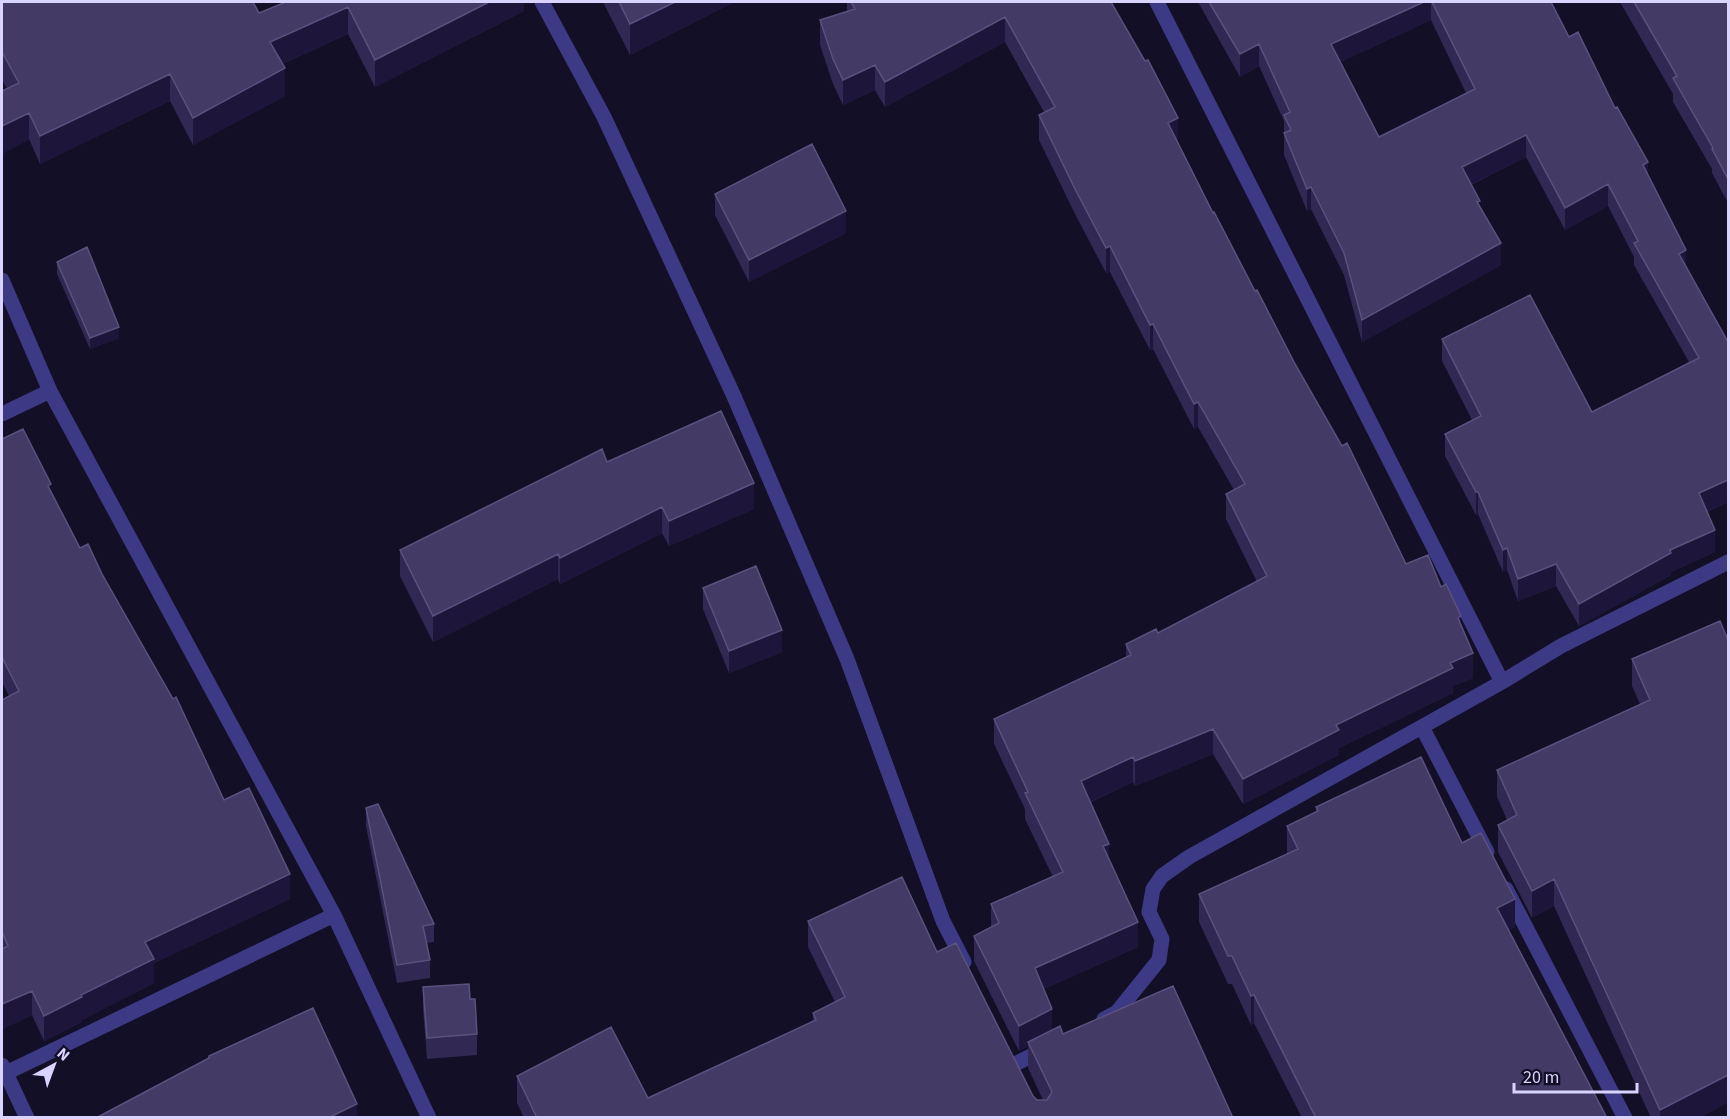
<svg xmlns="http://www.w3.org/2000/svg" width="1730" height="1119" viewBox="0 0 1730 1119" font-family="'Source Sans 3',sans-serif">
<rect width="100%" height="100%" fill="#130f26"/>
<g fill="none" stroke-linecap="round" stroke-linejoin="round">
<!-- minor -->
<path stroke="#3d3a85" stroke-width="15" d="M 542,2 L 604,117 L 733,394 L 847,659 L 943,921 L 964,962
M 2,280 L 50,391 L 334,915 L 429,1118
M 2,414 L 50,391
M 1502,682 L 1561,646 L 1728,562
M 1422,727 L 1487,852
M 1506,889 L 1625,1118
M 1104,1019 L 1117,1012 L 1159,960 L 1162,939 L 1149,912 L 1153,889 L 1162,876 L 1189,857 L 1502,682 L 1157,2
M 1015,1064 L 1045,1049
M 2,1065 L 27,1118
M 6,1073 L 334,915"/>
</g>
<!-- wall -->
<path fill="#312854" fill-rule="evenodd" d="M 2,2 L 259,13 L 286,2 L 524,2 L 524,11 L 375,87 L 348,34 L 282,64 L 285,96 L 193,145 L 170,101 L 40,164 L 7,89 L 2,80 Z
M 603,2 L 734,2 L 630,55 Z
M 847,2 L 1111,2 L 1178,143 L 1213,213 L 1255,291 L 1406,564 L 1441,587 L 1461,626 L 1473,678 L 1453,686 L 1453,693 L 1339,748 L 1339,755 L 1243,804 L 1213,754 L 1135,786 L 1133,782 L 1091,802 L 1138,947 L 1044,989 L 1052,1030 L 1233,1118 L 524,1118 L 517,1103 L 517,1076 L 648,1098 L 813,1022 L 813,1013 L 835,1002 L 808,947 L 808,921 L 937,952 L 1033,1096 L 1037,1100 L 1043,1100 L 1028,1068 L 1028,1046 L 1019,1051 L 974,961 L 974,936 L 991,927 L 991,904 L 1053,877 L 1025,819 L 1025,809 L 994,744 L 994,719 L 1126,658 L 1126,644 L 1158,633 L 1257,582 L 1226,519 L 1226,494 L 1234,490 L 1198,427 L 1194,429 L 1153,349 L 1150,350 L 1110,272 L 1106,273 L 1075,214 L 1039,140 L 1039,115 L 1044,112 L 1005,42 L 885,107 L 875,90 L 843,105 L 833,84 L 820,45 L 820,20 L 847,12 Z
M 1198,2 L 1551,2 L 1569,37 L 1648,176 L 1686,267 L 1728,502 L 1707,512 L 1715,552 L 1671,572 L 1671,575 L 1579,626 L 1556,586 L 1518,601 L 1507,570 L 1503,572 L 1478,514 L 1476,515 L 1445,456 L 1445,434 L 1472,420 L 1442,361 L 1442,339 L 1592,412 L 1689,362 L 1634,265 L 1634,257 L 1608,206 L 1565,230 L 1526,157 L 1471,185 L 1501,265 L 1362,342 L 1344,275 L 1311,209 L 1307,211 L 1284,155 L 1284,121 L 1259,66 L 1240,77 ZM 1431,20 L 1466,93 L 1379,137 L 1340,62 Z
M 1620,2 L 1728,2 L 1728,203 L 1712,173 L 1712,169 L 1673,102 L 1673,94 Z
M 715,194 L 846,233 L 749,282 L 715,215 Z
M 57,262 L 119,338 L 90,349 L 57,274 Z
M 2,439 L 51,491 L 80,548 L 102,574 L 224,800 L 290,899 L 154,963 L 154,983 L 82,1020 L 82,1022 L 44,1041 L 32,1015 L 2,1029 L 2,700 L 9,696 L 2,682 Z
M 607,462 L 754,509 L 669,546 L 662,533 L 560,584 L 558,579 L 433,642 L 400,576 L 400,550 Z
M 703,588 L 782,652 L 729,673 L 703,609 Z
M 1728,640 L 1728,1102 L 1699,1118 L 1651,1118 L 1554,906 L 1532,918 L 1498,852 L 1498,825 L 1507,820 L 1497,797 L 1497,770 L 1640,704 L 1632,686 L 1632,659 Z
M 1316,807 L 1462,843 L 1515,927 L 1509,930 L 1607,1118 L 1302,1118 L 1254,1023 L 1251,1025 L 1232,984 L 1228,984 L 1199,922 L 1199,894 L 1287,854 L 1287,826 L 1316,812 Z
M 366,808 L 434,924 L 434,942 L 427,943 L 430,960 L 430,978 L 397,983 L 366,826 Z
M 423,987 L 470,999 L 477,1034 L 477,1055 L 427,1059 L 423,1009 Z"/>
<!-- shaded-wall -->
<path fill="#1d163a" d="M 489,2 L 524,2 L 524,11 L 375,87 L 375,60 Z
M 675,2 L 734,2 L 630,55 L 630,24 Z
M 1424,2 L 1431,2 L 1431,20 L 1331,66 L 1331,44 Z
M 348,7 L 348,34 L 270,69 L 270,42 Z
M 1005,17 L 1005,42 L 885,107 L 885,82 Z
M 1259,44 L 1259,66 L 1240,77 L 1240,54 Z
M 875,65 L 875,90 L 843,105 L 843,80 Z
M 285,68 L 285,96 L 193,145 L 193,118 Z
M 170,74 L 170,101 L 40,164 L 40,136 Z
M 29,113 L 29,140 L 2,154 L 2,126 Z
M 1178,118 L 1178,143 L 1168,123 Z
M 1526,135 L 1526,157 L 1462,189 L 1462,167 Z
M 1648,162 L 1648,184 L 1643,165 Z
M 1608,184 L 1608,206 L 1565,230 L 1565,208 Z
M 1311,187 L 1311,209 L 1307,211 L 1307,189 Z
M 846,211 L 846,233 L 749,282 L 749,260 Z
M 1501,243 L 1501,265 L 1362,342 L 1362,320 Z
M 1110,246 L 1110,272 L 1106,273 L 1106,248 Z
M 1686,250 L 1686,273 L 1679,254 Z
M 1153,324 L 1153,349 L 1150,350 L 1150,325 Z
M 119,327 L 119,338 L 90,349 L 90,338 Z
M 1198,402 L 1198,427 L 1194,429 L 1194,404 Z
M 1728,480 L 1728,502 L 1699,515 L 1699,493 Z
M 754,483 L 754,509 L 669,546 L 669,521 Z
M 1476,492 L 1478,492 L 1478,514 L 1476,515 Z
M 662,507 L 662,533 L 560,584 L 560,558 Z
M 1715,530 L 1715,552 L 1671,572 L 1671,575 L 1579,626 L 1579,604 L 1670,550 Z
M 1507,548 L 1507,570 L 1503,572 L 1503,550 Z
M 558,554 L 558,579 L 433,642 L 433,616 Z
M 1556,564 L 1556,586 L 1518,601 L 1518,579 Z
M 1461,616 L 1461,641 L 1458,618 Z
M 782,630 L 782,652 L 729,673 L 729,651 Z
M 1473,653 L 1473,678 L 1453,686 L 1453,693 L 1339,748 L 1339,755 L 1243,804 L 1243,779 L 1336,725 L 1450,663 Z
M 1213,729 L 1213,754 L 1135,786 L 1135,761 Z
M 1133,757 L 1133,782 L 1081,806 L 1081,781 Z
M 1109,844 L 1109,869 L 1103,846 Z
M 290,874 L 290,899 L 154,963 L 154,983 L 82,1020 L 82,1022 L 44,1041 L 44,1016 L 145,942 Z
M 1554,879 L 1554,906 L 1532,918 L 1532,891 Z
M 1515,899 L 1515,927 L 1497,937 L 1497,908 Z
M 1138,922 L 1138,947 L 1035,993 L 1035,968 Z
M 32,991 L 32,1015 L 2,1029 L 2,1004 Z
M 1254,995 L 1254,1023 L 1251,1025 L 1251,996 Z
M 1052,1009 L 1052,1034 L 1028,1042 L 1028,1046 L 1019,1051 L 1019,1026 Z
M 1728,1075 L 1728,1102 L 1699,1118 L 1660,1118 L 1660,1110 Z
M 357,1104 L 357,1118 L 328,1118 Z"/>
<!-- building -->
<path fill="#433a66" stroke="#5a527e" stroke-width="1.5" d="M 2,2 L 253,2 L 259,13 L 286,2 L 489,2 L 375,60 L 348,7 L 270,42 L 285,68 L 193,118 L 170,74 L 40,136 L 29,113 L 2,126 L 2,91 L 19,83 L 2,52 Z
M 619,2 L 675,2 L 630,24 Z
M 851,2 L 1111,2 L 1145,61 L 1148,60 L 1178,118 L 1168,123 L 1213,213 L 1214,212 L 1255,291 L 1257,290 L 1294,362 L 1342,446 L 1347,443 L 1406,564 L 1428,555 L 1441,587 L 1446,584 L 1461,616 L 1458,618 L 1473,653 L 1450,663 L 1453,668 L 1336,725 L 1339,730 L 1243,779 L 1213,729 L 1135,761 L 1133,757 L 1081,781 L 1109,844 L 1103,846 L 1138,922 L 1035,968 L 1052,1009 L 1019,1026 L 974,936 L 999,923 L 991,904 L 1063,872 L 1025,793 L 1028,792 L 994,719 L 1131,655 L 1126,644 L 1156,629 L 1158,633 L 1267,576 L 1226,494 L 1245,484 L 1198,402 L 1194,404 L 1153,324 L 1150,325 L 1110,246 L 1106,248 L 1075,189 L 1039,115 L 1055,107 L 1005,17 L 885,82 L 875,65 L 843,80 L 833,59 L 820,20 L 855,9 Z
M 1209,2 L 1424,2 L 1331,44 L 1379,137 L 1475,89 L 1432,2 L 1551,2 L 1569,37 L 1578,32 L 1615,108 L 1617,107 L 1648,162 L 1643,165 L 1686,250 L 1679,254 L 1728,342 L 1728,480 L 1699,493 L 1715,530 L 1670,550 L 1671,553 L 1579,604 L 1556,564 L 1518,579 L 1507,548 L 1503,550 L 1478,492 L 1476,492 L 1445,434 L 1481,416 L 1442,339 L 1530,295 L 1592,412 L 1699,358 L 1634,243 L 1638,241 L 1608,184 L 1565,208 L 1526,135 L 1462,167 L 1480,201 L 1477,202 L 1501,243 L 1362,320 L 1344,253 L 1311,187 L 1307,189 L 1284,133 L 1291,130 L 1284,115 L 1290,112 L 1259,44 L 1240,54 Z
M 1634,2 L 1728,2 L 1728,179 L 1712,149 L 1713,148 L 1673,78 L 1677,76 Z
M 812,144 L 846,211 L 749,260 L 715,194 Z
M 87,247 L 119,327 L 90,338 L 57,262 Z
M 721,411 L 754,483 L 669,521 L 662,507 L 560,558 L 558,554 L 433,616 L 400,550 L 602,449 L 607,462 Z
M 23,429 L 51,484 L 48,486 L 80,548 L 88,544 L 102,574 L 173,699 L 176,697 L 224,800 L 249,788 L 290,874 L 145,942 L 154,959 L 81,995 L 82,997 L 44,1016 L 32,991 L 2,1004 L 2,949 L 8,946 L 2,932 L 2,700 L 19,691 L 2,657 L 2,439 Z
M 756,566 L 782,630 L 729,651 L 703,588 Z
M 1720,621 L 1728,640 L 1728,1075 L 1660,1110 L 1554,879 L 1532,891 L 1498,825 L 1517,815 L 1497,770 L 1650,700 L 1632,659 Z
M 1421,757 L 1462,843 L 1481,833 L 1515,899 L 1497,908 L 1607,1118 L 1316,1118 L 1254,995 L 1251,996 L 1232,956 L 1228,956 L 1199,894 L 1298,849 L 1287,826 L 1318,811 L 1316,807 Z
M 378,804 L 434,924 L 423,926 L 430,960 L 397,965 L 366,808 Z
M 902,877 L 937,952 L 956,943 L 1033,1096 L 1037,1100 L 1047,1100 L 1052,1092 L 1028,1042 L 1060,1026 L 1063,1034 L 1173,986 L 1233,1118 L 537,1118 L 517,1076 L 611,1027 L 648,1098 L 816,1020 L 813,1013 L 845,997 L 808,921 Z
M 469,984 L 470,999 L 475,999 L 477,1034 L 427,1038 L 423,987 Z
M 313,1008 L 357,1104 L 328,1118 L 96,1118 L 209,1058 L 209,1056 Z"/>
<!-- border -->
<rect width="1730" height="1119" fill="none" stroke="#d9d4ff" stroke-width="6"/>
<!-- north arrow -->
<g transform="translate(54 1065) rotate(41)" stroke="#130f26" stroke-width="4.5" paint-order="stroke">
<path d="M0-4.5L10 22L0 15L-10 22Z" fill="#d9d4ff"/>
<text y="-9" font-size="16" font-weight="bold" text-anchor="middle" fill="#d9d4ff">N</text>
</g>
<!-- scale -->
<path d="M1514 1083v9h123v-9" fill="none" stroke="#d9d4ff" stroke-width="3"/>
<text x="1523" y="1083" font-size="18" fill="#d9d4ff" stroke="#130f26" stroke-width="4.5" paint-order="stroke">20 m</text>
</svg>
